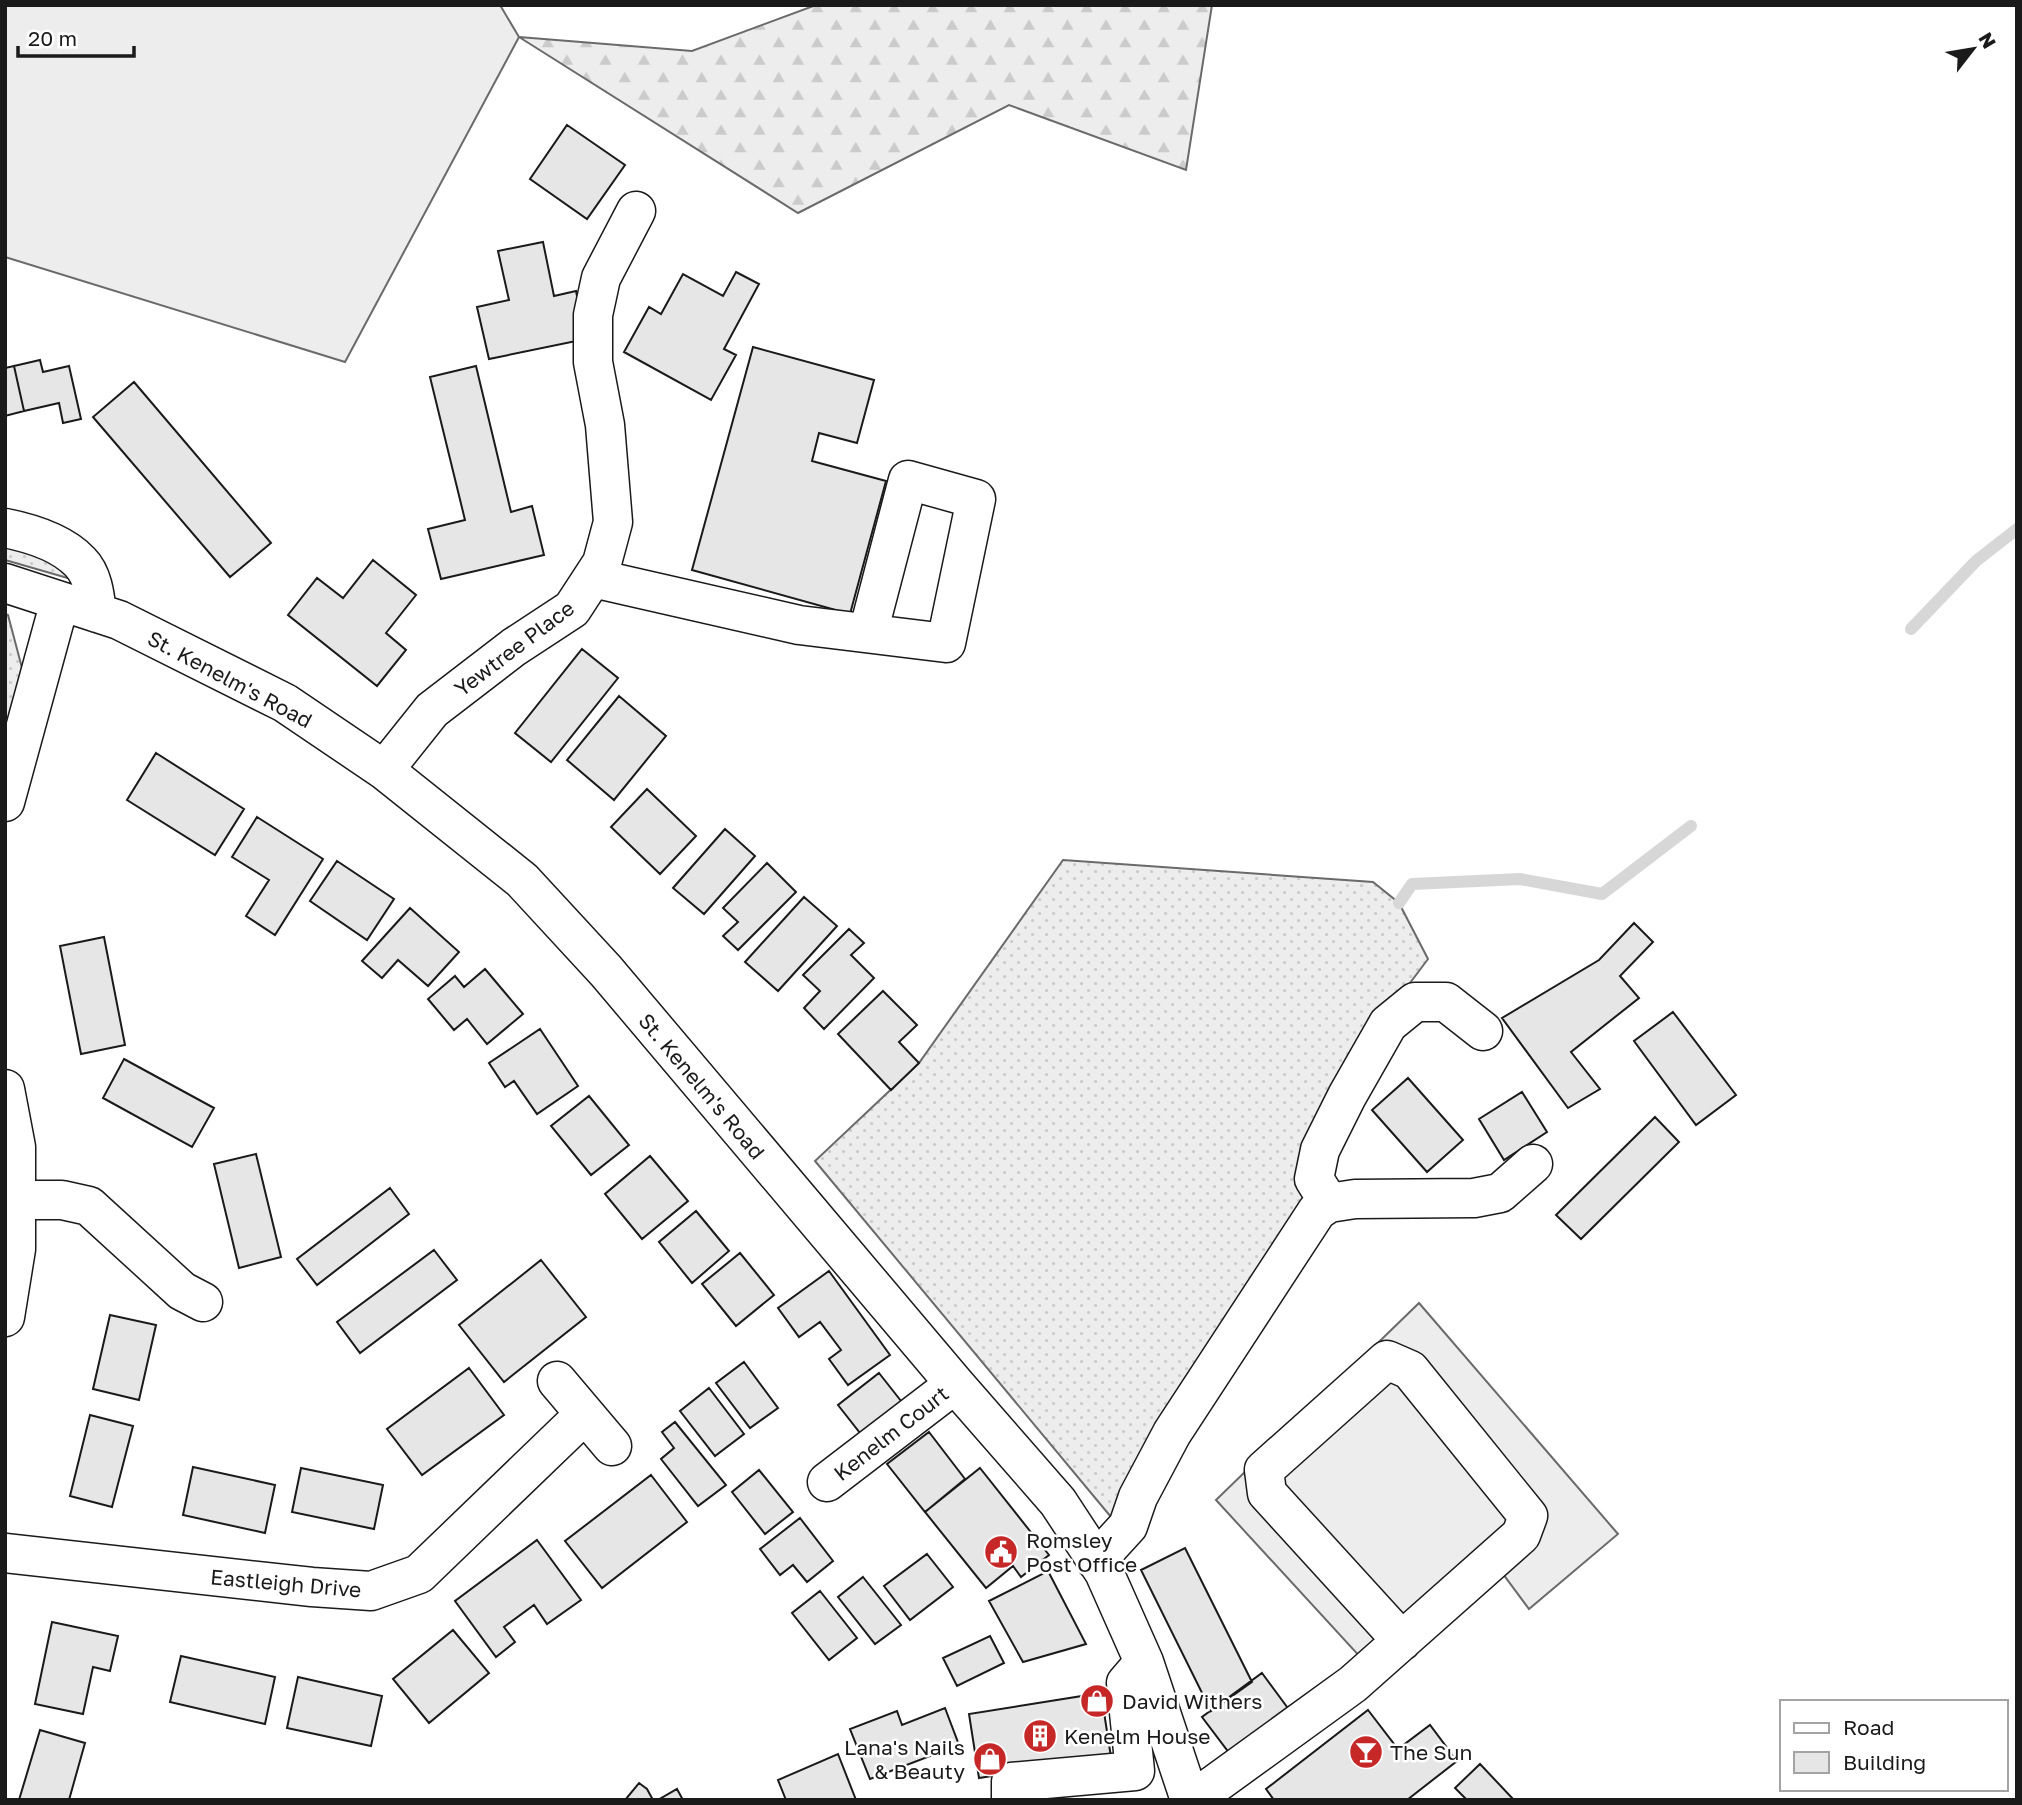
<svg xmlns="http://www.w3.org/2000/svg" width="2022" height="1805" viewBox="0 0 2022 1805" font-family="'Golos Text',sans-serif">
<defs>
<pattern id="grass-dots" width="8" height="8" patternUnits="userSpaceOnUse" patternTransform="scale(1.75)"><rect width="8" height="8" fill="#ededed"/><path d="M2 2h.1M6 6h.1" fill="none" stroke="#cbcbcb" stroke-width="1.8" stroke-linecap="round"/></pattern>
<pattern id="forest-firs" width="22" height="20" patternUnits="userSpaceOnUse" patternTransform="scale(1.75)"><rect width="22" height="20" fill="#ededed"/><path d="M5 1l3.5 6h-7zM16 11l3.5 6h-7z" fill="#cbcbcb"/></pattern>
</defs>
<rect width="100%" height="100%" fill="#fff"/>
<!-- grass -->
<path fill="url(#grass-dots)" stroke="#6a6a6a" stroke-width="2" d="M 5,536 L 26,543 L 78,581 L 5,560 Z
M 5,614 L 8,615 L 26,683 L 5,747 Z
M 1063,860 L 1373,882 L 1399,903 L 1428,959 L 1374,1031 L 1328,1185 L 1111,1517 L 815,1161 L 919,1063 Z"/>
<!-- forest -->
<path fill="url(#forest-firs)" stroke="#6a6a6a" stroke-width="2" d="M 816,5 L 1212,5 L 1186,170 L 1009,105 L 798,213 L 519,37 L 692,51 Z"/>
<!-- built -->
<path fill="#ededed" stroke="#6a6a6a" stroke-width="2" d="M 5,5 L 500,5 L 519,37 L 345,362 L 5,257 Z
M 1419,1303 L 1618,1534 L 1529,1609 L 1500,1570 L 1373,1671 L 1216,1500 Z"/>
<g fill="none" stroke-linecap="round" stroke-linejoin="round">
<!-- stream -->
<path stroke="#d7d7d7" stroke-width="12" d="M 1911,629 L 1976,561 L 2017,529
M 1399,903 L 1412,884 L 1520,879 L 1602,894 L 1691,826"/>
</g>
<!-- building -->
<path fill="#e6e6e6" stroke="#1a1a1a" stroke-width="2" d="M 567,125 L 625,165 L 587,219 L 530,179 Z
M 543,242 L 554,296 L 576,291 L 586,339 L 489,359 L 477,307 L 509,300 L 498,251 Z
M 736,272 L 759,284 L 724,349 L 736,355 L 711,400 L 624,352 L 649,307 L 661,314 L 683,274 L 723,296 Z
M 753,347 L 874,380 L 857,443 L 819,433 L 812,461 L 886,481 L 850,614 L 692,570 Z
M 40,360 L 43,372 L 69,366 L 81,419 L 63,423 L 59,403 L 24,411 L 14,366 Z
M 14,366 L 24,411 L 5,416 L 5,368 Z
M 476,366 L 511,512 L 532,506 L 544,555 L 441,579 L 428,529 L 465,520 L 430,377 Z
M 134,382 L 271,543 L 230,577 L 93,417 Z
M 373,560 L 416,595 L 386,633 L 406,650 L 377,686 L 288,615 L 317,578 L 343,598 Z
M 582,649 L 618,678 L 551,762 L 515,733 Z
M 619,696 L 666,736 L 614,800 L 567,760 Z
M 156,753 L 244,809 L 215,855 L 127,800 Z
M 647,789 L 696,836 L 660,874 L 611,827 Z
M 257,817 L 323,859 L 275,935 L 246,916 L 269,880 L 232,857 Z
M 725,829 L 755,856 L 704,914 L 673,888 Z
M 337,861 L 394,899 L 367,940 L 310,901 Z
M 767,863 L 796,892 L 738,950 L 723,936 L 738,922 L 723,908 Z
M 804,897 L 837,926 L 778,991 L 745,962 Z
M 410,908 L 459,952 L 428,986 L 398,960 L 382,978 L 362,961 Z
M 1634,923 L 1653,942 L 1620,976 L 1639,998 L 1571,1052 L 1600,1089 L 1568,1108 L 1502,1018 L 1599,960 Z
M 849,929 L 864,943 L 851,955 L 874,978 L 824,1029 L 804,1008 L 820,991 L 803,975 Z
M 104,937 L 125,1045 L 81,1054 L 60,946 Z
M 485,969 L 523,1014 L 487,1044 L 467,1019 L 454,1030 L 428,999 L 455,976 L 464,987 Z
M 883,991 L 917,1025 L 899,1042 L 919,1063 L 891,1090 L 838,1034 Z
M 1673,1012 L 1736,1095 L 1696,1125 L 1634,1041 Z
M 540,1029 L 578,1086 L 537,1114 L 514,1081 L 505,1087 L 489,1063 Z
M 124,1059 L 214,1108 L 192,1147 L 103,1098 Z
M 1408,1078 L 1463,1140 L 1427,1172 L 1372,1110 Z
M 1522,1092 L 1547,1132 L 1504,1160 L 1479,1119 Z
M 589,1096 L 629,1145 L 591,1175 L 551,1126 Z
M 1655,1117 L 1679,1142 L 1581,1239 L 1556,1215 Z
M 256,1154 L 281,1257 L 239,1268 L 214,1164 Z
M 650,1156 L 688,1201 L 642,1239 L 605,1194 Z
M 390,1188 L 409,1214 L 317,1285 L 297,1259 Z
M 696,1211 L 729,1251 L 692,1283 L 659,1242 Z
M 434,1250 L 457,1280 L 360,1353 L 337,1322 Z
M 740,1253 L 774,1295 L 736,1326 L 702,1284 Z
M 541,1260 L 586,1317 L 504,1382 L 459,1325 Z
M 829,1271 L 890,1355 L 848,1385 L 829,1359 L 841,1350 L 820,1322 L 799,1337 L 778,1308 Z
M 110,1315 L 156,1325 L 139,1400 L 93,1389 Z
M 744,1362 L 778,1408 L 750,1428 L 716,1383 Z
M 469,1368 L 504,1415 L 422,1475 L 387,1429 Z
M 879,1373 L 905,1406 L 864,1438 L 838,1405 Z
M 709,1388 L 744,1434 L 715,1456 L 680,1411 Z
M 90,1415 L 133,1426 L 112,1507 L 70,1496 Z
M 675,1422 L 726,1485 L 698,1506 L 661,1459 L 674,1448 L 662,1432 Z
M 929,1432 L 965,1479 L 925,1512 L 887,1464 Z
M 193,1467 L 275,1485 L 265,1533 L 183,1515 Z
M 301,1468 L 383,1485 L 374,1529 L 292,1512 Z
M 980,1468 L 1049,1555 L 1021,1577 L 1013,1566 L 986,1588 L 925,1512 Z
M 759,1470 L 793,1512 L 765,1534 L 732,1492 Z
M 651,1475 L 687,1522 L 602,1588 L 565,1541 Z
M 800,1518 L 833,1561 L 807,1582 L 793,1565 L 780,1575 L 760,1549 Z
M 537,1540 L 581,1600 L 547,1624 L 534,1605 L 504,1627 L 515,1642 L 496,1657 L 455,1601 Z
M 1185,1548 L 1252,1682 L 1211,1711 L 1141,1570 Z
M 927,1554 L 953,1587 L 910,1620 L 884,1586 Z
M 1048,1571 L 1086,1644 L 1023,1662 L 989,1601 Z
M 863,1577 L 901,1625 L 875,1644 L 838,1597 Z
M 820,1591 L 857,1638 L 829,1660 L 792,1613 Z
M 52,1622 L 118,1636 L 110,1671 L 93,1667 L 83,1714 L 35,1704 Z
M 453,1630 L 489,1673 L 429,1723 L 393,1679 Z
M 990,1636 L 1004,1663 L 957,1686 L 943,1658 Z
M 181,1656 L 275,1677 L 265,1724 L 170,1702 Z
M 1262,1673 L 1290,1711 L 1230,1754 L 1202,1717 Z
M 298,1677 L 382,1696 L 371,1746 L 287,1728 Z
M 1101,1693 L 1111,1757 L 979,1778 L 969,1714 Z
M 945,1708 L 959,1745 L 870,1779 L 850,1729 L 897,1711 L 902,1725 Z
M 1368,1710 L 1398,1749 L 1430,1725 L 1457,1761 L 1407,1800 L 1274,1800 L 1266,1789 Z
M 40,1730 L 85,1743 L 69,1800 L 19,1800 Z
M 838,1754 L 856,1800 L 786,1800 L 778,1780 Z
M 1480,1764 L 1514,1800 L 1467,1800 L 1455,1788 Z
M 639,1783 L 647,1789 L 653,1800 L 625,1800 Z
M 677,1789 L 683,1800 L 658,1800 Z"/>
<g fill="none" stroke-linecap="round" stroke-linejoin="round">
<!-- minor casing -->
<g stroke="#1a1a1a" stroke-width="41">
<path id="minor" d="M 5,528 C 30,533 62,543 80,562 C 93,575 95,596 97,613
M 593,578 L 799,625 L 946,643 L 976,499 L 908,480 L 868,633
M 5,583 L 119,620 L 285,703 L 384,770 L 522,880 L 606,971 L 955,1384 L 1058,1502 L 1104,1572 L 1144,1662 L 1190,1800
M 384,770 L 432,710 L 514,647 L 572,609 L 602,563 L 613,522 L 605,425 L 593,362 L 593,315 L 601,278 L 636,211
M 5,802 L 60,601
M 5,1089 L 16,1147 L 16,1249 L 5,1317
M 16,1200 L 62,1200 L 89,1206 L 182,1291 L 203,1302
M 1329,1203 L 1314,1179 L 1320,1150 L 1347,1096 L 1388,1024 L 1415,1002 L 1446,1002 L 1483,1031
M 557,1381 L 612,1446
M 827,1482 L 955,1384
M 5,1553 L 312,1587 L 371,1591 L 419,1574 L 584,1415
M 1096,1561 L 1128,1526 L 1138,1497 L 1172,1433 L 1317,1211 L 1329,1203 L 1355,1199 L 1474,1198 L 1500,1193 L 1533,1164
M 1011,1800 L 1011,1782 L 1135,1771 L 1126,1683 L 1144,1662
M 1193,1800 L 1353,1684 L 1521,1535 L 1528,1516 L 1410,1370 L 1387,1360 L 1264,1470 L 1267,1493 L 1402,1641"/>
</g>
<!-- minor -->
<use href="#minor" stroke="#fff" stroke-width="38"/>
</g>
<!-- icons -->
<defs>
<g id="civic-disc" transform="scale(1.75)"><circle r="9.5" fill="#c62828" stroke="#fff"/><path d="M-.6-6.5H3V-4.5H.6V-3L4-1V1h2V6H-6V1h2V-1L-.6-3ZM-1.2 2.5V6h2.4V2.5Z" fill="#fff"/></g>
<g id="shop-disc" transform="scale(1.75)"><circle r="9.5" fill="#c62828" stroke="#fff"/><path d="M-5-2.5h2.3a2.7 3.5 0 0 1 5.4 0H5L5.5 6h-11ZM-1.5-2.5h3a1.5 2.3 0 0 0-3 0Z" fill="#fff"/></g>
<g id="building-disc" transform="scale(1.75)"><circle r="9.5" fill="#c62828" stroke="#fff"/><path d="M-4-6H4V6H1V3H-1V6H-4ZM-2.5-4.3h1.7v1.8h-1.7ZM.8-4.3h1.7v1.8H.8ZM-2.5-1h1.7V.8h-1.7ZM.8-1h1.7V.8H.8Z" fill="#fff"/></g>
<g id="bar-disc" transform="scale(1.75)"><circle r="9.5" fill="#c62828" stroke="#fff"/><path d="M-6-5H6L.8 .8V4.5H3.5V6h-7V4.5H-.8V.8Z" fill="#fff"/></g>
</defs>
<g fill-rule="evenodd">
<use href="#civic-disc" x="1001" y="1552"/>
<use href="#shop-disc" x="1097" y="1701"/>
<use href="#building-disc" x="1040" y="1736"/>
<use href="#bar-disc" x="1366" y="1752"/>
<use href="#shop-disc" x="990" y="1759"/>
</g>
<g text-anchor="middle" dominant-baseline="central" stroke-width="5" stroke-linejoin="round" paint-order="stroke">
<!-- street labels -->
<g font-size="21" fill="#1a1a1a" stroke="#fff">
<text transform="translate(514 648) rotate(-37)">Yewtree Place</text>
<text transform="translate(230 679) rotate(28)">St. Kenelm's Road</text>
<text transform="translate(702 1086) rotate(50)">St. Kenelm's Road</text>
<text transform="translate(891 1433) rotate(-38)">Kenelm Court</text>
<text transform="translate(286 1583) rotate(5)">Eastleigh Drive</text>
</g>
<!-- poi labels -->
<g font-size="21" fill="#1a1a1a" stroke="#fff" text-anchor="start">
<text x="1026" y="1540">Romsley<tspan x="1026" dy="24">Post Office</tspan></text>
<text x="1122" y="1701">David Withers</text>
<text x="1064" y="1736">Kenelm House</text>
<text x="965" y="1747" text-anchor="end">Lana's Nails<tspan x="965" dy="24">&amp; Beauty</tspan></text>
<text x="1390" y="1752">The Sun</text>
</g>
</g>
<!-- border -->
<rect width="2022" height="1805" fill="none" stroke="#1a1a1a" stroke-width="14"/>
<!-- legend -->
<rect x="1780" y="1700" width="228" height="91" fill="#ffffff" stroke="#a3a3a3" stroke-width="2"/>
<rect x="1794" y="1723" width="35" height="10" fill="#ffffff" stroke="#a3a3a3" stroke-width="2"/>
<text x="1843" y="1735" font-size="21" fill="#1a1a1a">Road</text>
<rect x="1794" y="1752" width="35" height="21" fill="#e6e6e6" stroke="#a3a3a3" stroke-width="2"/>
<text x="1843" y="1770" font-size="21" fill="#1a1a1a">Building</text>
<!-- north arrow -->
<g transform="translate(1973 49) rotate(59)" stroke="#ffffff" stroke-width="5" paint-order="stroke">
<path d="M0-5L12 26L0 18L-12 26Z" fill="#1a1a1a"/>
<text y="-10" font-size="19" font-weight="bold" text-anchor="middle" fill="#1a1a1a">N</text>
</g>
<!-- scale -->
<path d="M18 46v10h116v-10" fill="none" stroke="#1a1a1a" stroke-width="3.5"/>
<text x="28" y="46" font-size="21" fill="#1a1a1a" stroke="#ffffff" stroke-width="5" paint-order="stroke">20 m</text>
</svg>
